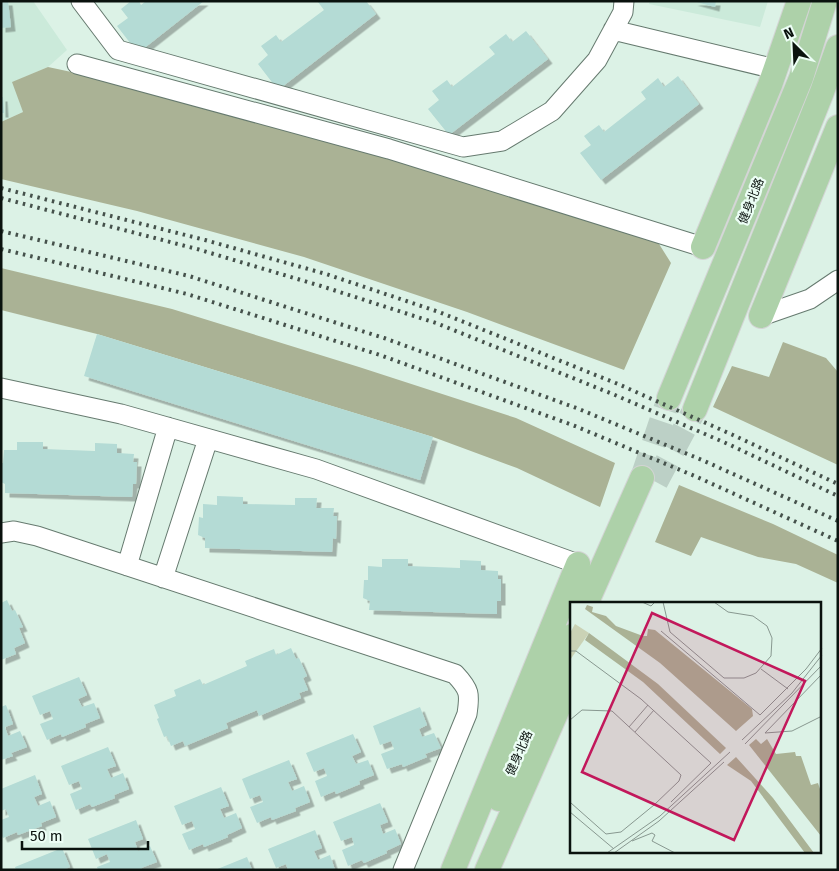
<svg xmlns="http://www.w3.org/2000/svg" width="839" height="871" viewBox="0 0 839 871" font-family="'Fira Sans','Noto Sans SC',sans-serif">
<defs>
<filter id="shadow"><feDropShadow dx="4.5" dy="4.5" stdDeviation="0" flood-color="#0004"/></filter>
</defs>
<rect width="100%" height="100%" fill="#dcf2e6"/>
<!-- built -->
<path fill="#cbeada" d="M 1,1 L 33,1 L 67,50 L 48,67 L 13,82 L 23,112 L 1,122 Z
M 650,1 L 768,1 L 760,27 L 649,4 Z"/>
<!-- forest -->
<path fill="#aab295" d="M 48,67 L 235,107 L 654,236 L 671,263 L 624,370 L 467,312 L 304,257 L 137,211 L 1,179 L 1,122 L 23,112 L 12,82 Z
M 1,268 L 172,309 L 359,367 L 516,418 L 615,463 L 600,507 L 517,468 L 433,437 L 97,334 L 1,310 Z
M 783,342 L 826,358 L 838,372 L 838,465 L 713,407 L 732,366 L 769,377 Z
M 679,485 L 773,524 L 838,555 L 838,583 L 796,564 L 758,557 L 701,537 L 691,556 L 655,542 Z"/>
<!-- building -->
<path fill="#b4dbd5" filter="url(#shadow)" d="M 1,1 L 8,1 L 11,27 L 1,28 Z
M 131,1 L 139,1 L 141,5 L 146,1 L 204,1 L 138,53 L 117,26 L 128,18 L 121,9 Z
M 319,1 L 366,1 L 376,14 L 278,90 L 258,64 L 268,55 L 261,46 L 276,35 L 281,42 L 324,10 L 318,2 Z
M 693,1 L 716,1 L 715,7 Z
M 526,31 L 548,59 L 449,135 L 428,109 L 439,100 L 432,91 L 447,80 L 452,87 L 495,54 L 489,47 L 506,34 L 512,42 Z
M 678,76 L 699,104 L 601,180 L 580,153 L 591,145 L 584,136 L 599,125 L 604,132 L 646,99 L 641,92 L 658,78 L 664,87 Z
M 1,97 L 3,97 L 4,113 L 1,113 Z
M 97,334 L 433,437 L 420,480 L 84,376 Z
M 17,442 L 43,442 L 43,449 L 95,451 L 95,443 L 117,444 L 117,453 L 134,454 L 133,462 L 137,462 L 136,484 L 133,484 L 132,497 L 5,493 L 5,484 L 1,482 L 1,463 L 3,463 L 4,450 L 17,450 Z
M 217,496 L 243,497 L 243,504 L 295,505 L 295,498 L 317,498 L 316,508 L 334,508 L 333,516 L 337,516 L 336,539 L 333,538 L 332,552 L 205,548 L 205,538 L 198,535 L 199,517 L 203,518 L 203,504 L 217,505 Z
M 382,559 L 408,559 L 408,566 L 460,568 L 460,560 L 481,561 L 481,570 L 498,571 L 498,579 L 501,579 L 501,601 L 497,601 L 497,614 L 369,610 L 370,601 L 363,598 L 364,580 L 368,580 L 368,566 L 382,567 Z
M 7,600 L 12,611 L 15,610 L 23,627 L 19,628 L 25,643 L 14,648 L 16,654 L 1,660 L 1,603 Z
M 291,648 L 296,659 L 299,658 L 307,676 L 303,678 L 308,690 L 299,693 L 301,698 L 259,716 L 257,710 L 226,723 L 228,728 L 185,746 L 183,741 L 171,746 L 167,736 L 164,737 L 157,719 L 159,718 L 154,705 L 176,696 L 174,690 L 200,679 L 203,685 L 247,666 L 245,661 L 274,649 L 276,655 Z
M 79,677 L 87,695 L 78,699 L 82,707 L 94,703 L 100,718 L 85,724 L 86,727 L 62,737 L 61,734 L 47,740 L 40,724 L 53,719 L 50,711 L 40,715 L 32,696 Z
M 6,705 L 13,724 L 5,727 L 8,736 L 20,731 L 27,747 L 11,753 L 13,756 L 1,760 L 1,707 Z
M 420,707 L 427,725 L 419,729 L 422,737 L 434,733 L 441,748 L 425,754 L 427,757 L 403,767 L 402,764 L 387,769 L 381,754 L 394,749 L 391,741 L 380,745 L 373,726 Z
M 353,734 L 361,752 L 352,756 L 356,764 L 368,760 L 374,775 L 359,781 L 360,784 L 336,794 L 335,791 L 321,797 L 315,781 L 327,776 L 324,768 L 314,772 L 306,753 Z
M 108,747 L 116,766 L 107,769 L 111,778 L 123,773 L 129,789 L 114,795 L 115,798 L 92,807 L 90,804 L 76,810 L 70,794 L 82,789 L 79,781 L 69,785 L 61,766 Z
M 289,760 L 297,779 L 288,782 L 292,791 L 304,786 L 310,802 L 295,808 L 296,811 L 272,820 L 271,817 L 257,823 L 250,807 L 263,802 L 260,795 L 250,799 L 242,779 Z
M 35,775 L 42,794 L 34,797 L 38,806 L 50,801 L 56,817 L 41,823 L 42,826 L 18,835 L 17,832 L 3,838 L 1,834 L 1,820 L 9,817 L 6,809 L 1,811 L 1,789 Z
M 221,787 L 229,806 L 220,809 L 224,818 L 236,813 L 242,828 L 227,835 L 228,837 L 204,847 L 203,844 L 189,850 L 182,834 L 195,829 L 192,821 L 182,825 L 174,806 Z
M 380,803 L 388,822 L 380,825 L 383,834 L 395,829 L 401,844 L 386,851 L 387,853 L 364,863 L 362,860 L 348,866 L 342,850 L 354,845 L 352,837 L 341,841 L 333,822 Z
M 136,820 L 143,839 L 135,842 L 138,851 L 150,846 L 157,862 L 141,868 L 142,870 L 98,870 L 97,867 L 110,862 L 107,854 L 96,859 L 88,839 Z
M 315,830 L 322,848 L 314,851 L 318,860 L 330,855 L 335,870 L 288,870 L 286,864 L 276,868 L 268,849 Z
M 62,848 L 70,867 L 63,870 L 16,870 L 15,867 Z
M 247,857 L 252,870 L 215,870 Z"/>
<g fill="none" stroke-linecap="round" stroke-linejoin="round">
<!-- major-tunnel -->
<path stroke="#bcd0c6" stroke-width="24" stroke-dasharray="24 12" stroke-linecap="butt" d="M 642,478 L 669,398
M 656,482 L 695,409"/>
<!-- minor casing -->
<g stroke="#667a6f" stroke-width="21">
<path id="minor" d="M 81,1 L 118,50 L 463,147 L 502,141 L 552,111 L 597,60 L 623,12 L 624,1
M 613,30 L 775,69
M 77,64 L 389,149 L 703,247
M 761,316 L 810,299 L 838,280
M 1,388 L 121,414 L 316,469 L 578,564
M 1,533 L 14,531 L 37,536 L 455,674 C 470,690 470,694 467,714 L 403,870
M 127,566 L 168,427
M 163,578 L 208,439"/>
</g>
<!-- major casing -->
<g stroke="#d3d4d4" stroke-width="26">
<path id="major" d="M 703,247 L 770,85 L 799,1
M 761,316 L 838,127
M 669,398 L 801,78 L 825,1
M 695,409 L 822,92 L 838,47
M 586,604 L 642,478
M 499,799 L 572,636
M 453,870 L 578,564
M 487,870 L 572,677"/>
</g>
<!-- minor -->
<use href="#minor" stroke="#fff" stroke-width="19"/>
<!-- major -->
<use href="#major" stroke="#add1a9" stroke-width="24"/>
<!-- rail -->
<path stroke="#45514b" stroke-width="4" stroke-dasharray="2.5 5" stroke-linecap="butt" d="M 1,188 L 205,240 L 326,274 L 439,312 L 618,384 L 733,435 L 838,484
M 1,198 L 197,249 L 321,286 L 436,323 L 615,395 L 728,444 L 838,496
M 1,231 L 189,276 L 384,338 L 579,409 L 702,460 L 838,521
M 1,249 L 187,294 L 380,355 L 575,426 L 697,477 L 838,541"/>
</g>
<g text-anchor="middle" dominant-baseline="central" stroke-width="4.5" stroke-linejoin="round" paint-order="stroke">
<!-- street labels -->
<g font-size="12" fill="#0a120e" stroke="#ecfef5">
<text transform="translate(751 201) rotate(-68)">健身北路</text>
<text transform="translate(519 753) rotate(-66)">健身北路</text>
</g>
</g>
<!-- overview -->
<g transform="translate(570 602)">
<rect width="251" height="251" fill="#dcf2e6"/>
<path d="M 5,22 L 19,31 L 0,58 L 0,31 Z" fill="#cad2b5"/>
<path d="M 17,3 L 23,5 L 22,10 L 36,14 L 46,24 L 73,34 L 77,34 L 78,27 L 85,28 L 182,107 L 183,114 L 166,129 L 90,61 L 15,7 ZM 19,31 L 88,82 L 156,146 L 150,152 L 73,80 L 15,38 ZM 186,137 L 191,142 L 197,137 L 206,152 L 225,150 L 226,154 L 231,154 L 241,183 L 248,181 L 251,190 L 251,234 L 179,143 ZM 166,155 L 203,196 L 244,251 L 235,251 L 181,179 L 157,163 Z" fill="#aab295"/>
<path fill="none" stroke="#889890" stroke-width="1" d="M 72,0 L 81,4 L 85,0M 93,0 L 100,30 L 154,76 L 174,76 L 186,71 L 201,54 L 202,36 L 197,24 L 183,14 L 158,10 L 144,0M 91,29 L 190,113M 0,49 L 6,49 L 71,97 L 141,161M 191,67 L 218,87M 190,113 L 236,67 L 252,46M 0,118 L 12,108 L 42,109 L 111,173 L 109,179 L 84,203 L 51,230 L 36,232 L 1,201M 59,125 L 78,103M 65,130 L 84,108M 195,131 L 222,129 L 252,114M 195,131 L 252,72M 172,138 L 222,91 L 252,53M 175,142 L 252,63M 101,200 L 141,161M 0,210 L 44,247M 62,239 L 82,231 L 85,233 L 82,239 L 105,251M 37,251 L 90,214 L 160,150M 44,251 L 89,219 L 154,160"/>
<path fill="#c2185b" fill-opacity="0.15" stroke="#c2185b" stroke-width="2.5" d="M 82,11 L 235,79 L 164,238 L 12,170 Z"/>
<rect width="251" height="251" fill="none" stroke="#0a120e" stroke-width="2.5"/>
</g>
<!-- border -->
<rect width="839" height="871" fill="none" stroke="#0a120e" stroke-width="5"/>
<!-- north arrow -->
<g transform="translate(794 45) rotate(336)" stroke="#ecfef5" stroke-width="4" paint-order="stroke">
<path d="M0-4L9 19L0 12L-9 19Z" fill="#0a120e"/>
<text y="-8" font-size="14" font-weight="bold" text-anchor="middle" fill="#0a120e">N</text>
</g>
<!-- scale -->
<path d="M22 841v8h126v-8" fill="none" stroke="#0a120e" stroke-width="2.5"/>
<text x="30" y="841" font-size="15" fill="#0a120e" stroke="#ecfef5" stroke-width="4" paint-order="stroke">50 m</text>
</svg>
